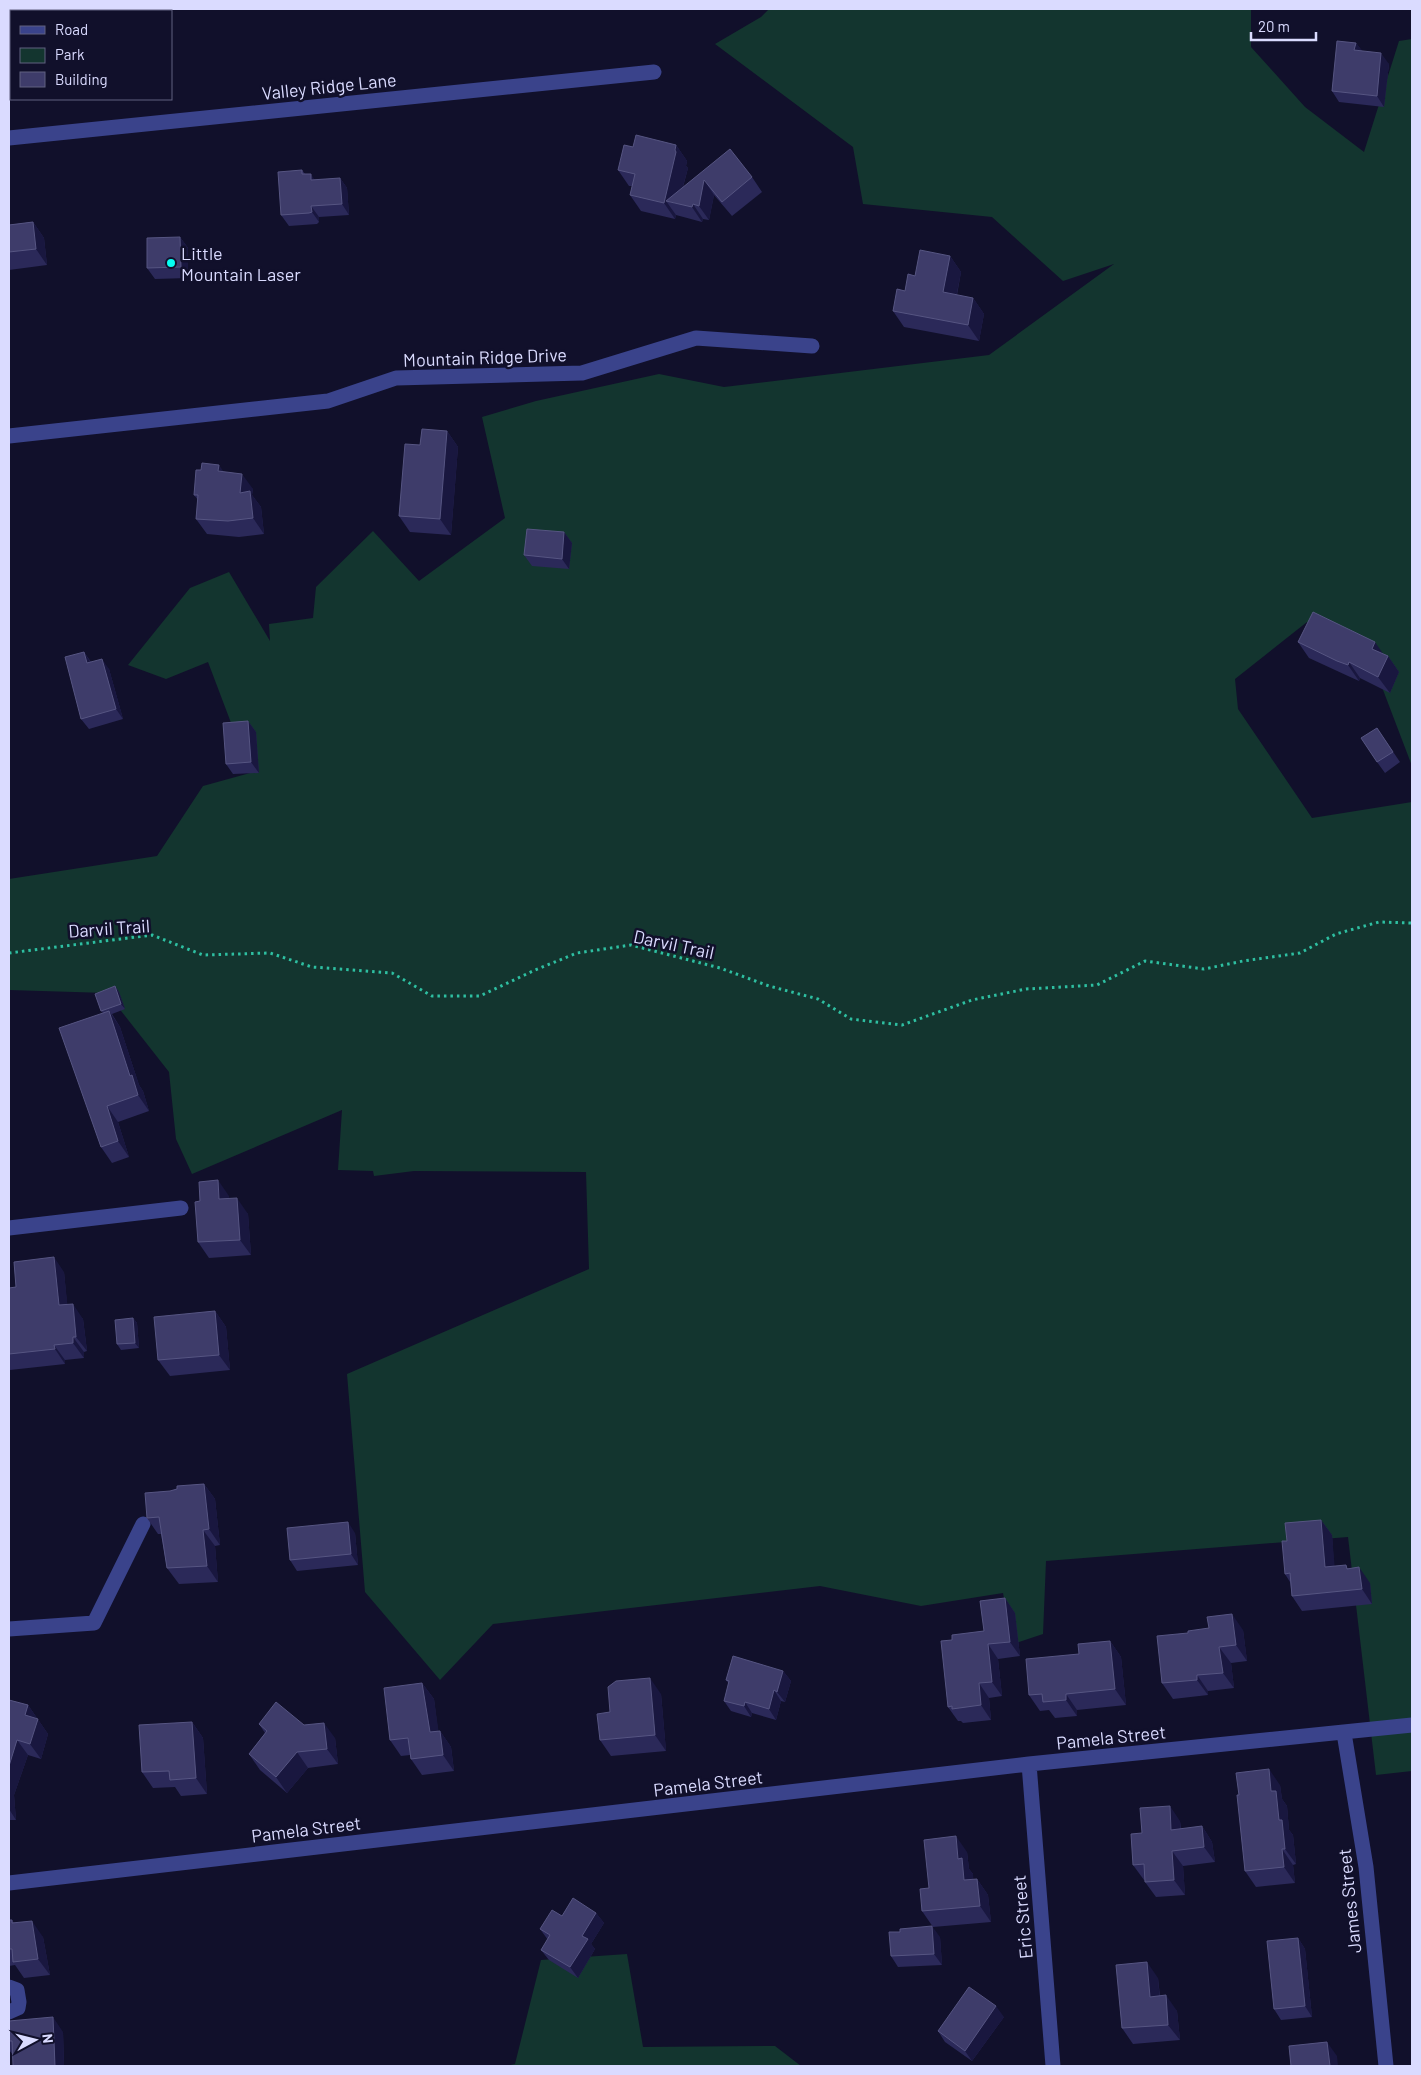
<svg xmlns="http://www.w3.org/2000/svg" width="1421" height="2075" viewBox="0 0 1421 2075" font-family="Barlow,sans-serif">
<rect width="100%" height="100%" fill="#11102b"/>
<!-- green -->
<path fill="#13352f" d="M 769,9 L 1251,9 L 1251,47 L 1305,107 L 1364,152 L 1399,41 L 1412,39 L 1412,766 L 1372,661 L 1307,622 L 1235,679 L 1238,709 L 1312,818 L 1412,802 L 1412,1771 L 1376,1775 L 1348,1537 L 1046,1561 L 1043,1634 L 1013,1644 L 1003,1593 L 921,1606 L 820,1586 L 493,1624 L 440,1680 L 365,1592 L 347,1374 L 589,1269 L 586,1172 L 414,1171 L 374,1176 L 373,1171 L 338,1170 L 342,1110 L 192,1174 L 176,1139 L 169,1072 L 107,993 L 9,990 L 9,879 L 157,856 L 203,786 L 250,773 L 208,662 L 166,679 L 128,665 L 190,588 L 229,572 L 270,641 L 269,624 L 313,618 L 316,587 L 373,531 L 419,581 L 505,518 L 482,417 L 536,401 L 659,374 L 724,387 L 989,355 L 1114,264 L 1063,281 L 992,217 L 863,204 L 853,147 L 715,44 L 761,17 Z
M 627,1954 L 643,2047 L 775,2046 L 801,2066 L 506,2066 L 515,2064 L 541,1960 Z"/>
<g fill="none" stroke-linecap="round" stroke-linejoin="round">
<!-- path -->
<path stroke="#2ebfa1" stroke-width="3" stroke-dasharray="2.5 4" stroke-linecap="butt" d="M 9,953 L 152,935 L 203,955 L 270,953 L 312,967 L 392,973 L 432,996 L 480,996 L 535,970 L 577,953 L 631,945 L 720,968 L 769,986 L 818,999 L 851,1019 L 902,1025 L 972,1000 L 1026,989 L 1097,985 L 1145,961 L 1204,969 L 1243,961 L 1300,953 L 1336,934 L 1379,922 L 1412,923"/>
<!-- minor -->
<path stroke="#3a438b" stroke-width="15" d="M 9,138 L 654,72
M 9,436 L 328,401 L 396,378 L 582,373 L 696,338 L 812,346
M 9,1228 L 181,1208
M 9,1629 L 94,1623 L 143,1524
M 1344,1733 L 1366,1867 L 1386,2066
M 1029,1764 L 1053,2066
M 9,1883 L 1029,1764 L 1412,1725
M 9,1987 L 17,1990 L 19,2002 L 18,2008 L 9,2012"/>
</g>
<!-- wall -->
<path fill="#2b2959" d="M 9,17 L 10,27 L 11,27 L 11,93 L 9,94 Z
M 1356,43 L 1362,51 L 1389,64 L 1384,107 L 1339,102 L 1332,91 Z
M 676,145 L 687,161 L 686,166 L 688,168 L 683,187 L 752,177 L 762,192 L 732,216 L 714,195 L 709,220 L 703,219 L 702,222 L 676,215 L 675,219 L 641,211 L 630,195 L 632,186 L 629,186 L 618,170 L 633,147 Z
M 302,170 L 305,174 L 315,180 L 340,178 L 347,188 L 349,215 L 319,217 L 319,222 L 317,224 L 289,226 L 281,215 Z
M 33,222 L 44,238 L 47,265 L 9,270 L 9,225 Z
M 180,237 L 188,248 L 188,278 L 155,279 L 147,268 Z
M 950,256 L 961,272 L 957,295 L 973,298 L 984,314 L 979,341 L 904,327 L 893,311 L 915,276 Z
M 447,431 L 458,447 L 451,535 L 410,532 L 399,516 L 420,445 Z
M 224,472 L 253,489 L 252,495 L 261,507 L 264,534 L 239,537 L 207,534 L 196,519 L 198,500 L 194,495 Z
M 564,532 L 572,543 L 569,569 L 532,566 L 524,555 Z
M 1298,642 L 1384,654 L 1388,656 L 1399,672 L 1390,693 L 1360,678 L 1359,681 L 1348,676 L 1309,658 Z
M 84,652 L 91,662 L 109,669 L 123,719 L 89,729 L 81,719 Z
M 248,721 L 256,732 L 259,773 L 233,774 L 226,764 Z
M 1377,728 L 1400,762 L 1385,773 L 1377,762 Z
M 115,986 L 119,992 L 125,1009 L 112,1014 L 120,1027 L 139,1085 L 143,1091 L 149,1111 L 118,1122 L 129,1157 L 112,1163 L 101,1147 L 103,1013 L 101,1011 Z
M 229,1196 L 229,1199 L 248,1214 L 251,1255 L 209,1258 L 198,1242 L 200,1201 Z
M 64,1272 L 67,1304 L 83,1319 L 87,1351 L 84,1352 L 84,1358 L 65,1360 L 65,1364 L 10,1370 L 10,1373 L 9,1373 L 9,1288 L 16,1287 Z
M 215,1311 L 226,1327 L 230,1370 L 170,1376 L 158,1360 Z
M 133,1318 L 137,1323 L 139,1348 L 121,1350 L 117,1344 Z
M 204,1484 L 215,1499 L 220,1545 L 215,1546 L 218,1582 L 179,1584 L 167,1568 L 161,1534 L 158,1534 L 147,1518 L 170,1491 Z
M 1321,1520 L 1332,1535 L 1334,1566 L 1348,1568 L 1370,1583 L 1372,1604 L 1302,1611 L 1292,1596 L 1290,1582 L 1285,1574 L 1287,1541 Z
M 355,1533 L 358,1565 L 297,1571 L 290,1560 Z
M 1005,1598 L 1015,1613 L 1020,1656 L 998,1659 L 1002,1696 L 989,1698 L 991,1720 L 963,1723 L 961,1721 L 958,1721 L 948,1707 L 952,1640 L 984,1631 Z
M 1243,1630 L 1247,1661 L 1231,1663 L 1234,1688 L 1208,1691 L 1208,1695 L 1173,1699 L 1162,1683 Z
M 1110,1641 L 1121,1657 L 1126,1705 L 1077,1710 L 1077,1716 L 1055,1718 L 1049,1710 L 1040,1711 L 1029,1695 L 1079,1654 Z
M 783,1671 L 791,1681 L 785,1702 L 781,1701 L 776,1720 L 752,1713 L 751,1717 L 731,1711 L 724,1701 L 729,1684 L 726,1680 Z
M 422,1683 L 434,1699 L 438,1731 L 440,1731 L 451,1747 L 454,1771 L 422,1775 L 411,1759 L 410,1755 L 401,1756 L 390,1740 Z
M 661,1694 L 666,1751 L 611,1756 L 600,1740 L 610,1712 Z
M 9,1700 L 28,1705 L 48,1734 L 41,1759 L 28,1755 L 14,1795 L 16,1820 L 9,1820 Z
M 192,1722 L 203,1738 L 207,1794 L 181,1796 L 175,1787 L 153,1788 L 142,1772 Z
M 259,1724 L 335,1738 L 338,1764 L 308,1768 L 287,1793 L 260,1770 L 249,1754 L 265,1733 Z
M 1280,1785 L 1282,1799 L 1287,1806 L 1289,1830 L 1293,1835 L 1296,1864 L 1293,1865 L 1295,1883 L 1256,1887 L 1245,1871 Z
M 1180,1821 L 1181,1829 L 1202,1826 L 1212,1842 L 1215,1862 L 1183,1866 L 1185,1895 L 1156,1897 L 1145,1882 L 1145,1880 L 1144,1880 L 1133,1865 L 1142,1833 Z
M 967,1852 L 969,1869 L 973,1874 L 973,1879 L 977,1879 L 988,1895 L 991,1922 L 933,1927 L 922,1911 L 929,1888 Z
M 596,1913 L 604,1923 L 591,1944 L 595,1949 L 578,1978 L 549,1960 L 541,1950 L 548,1940 L 540,1929 Z
M 9,1919 L 10,1920 L 12,1920 L 14,1923 L 43,1937 L 50,1975 L 24,1978 L 15,1965 L 9,1966 Z
M 900,1932 L 940,1937 L 942,1965 L 898,1967 L 891,1956 Z
M 1298,1938 L 1305,1949 L 1312,2017 L 1281,2020 L 1274,2009 Z
M 1158,1978 L 1160,1996 L 1177,2011 L 1180,2040 L 1133,2044 L 1122,2028 Z
M 1004,2017 L 972,2061 L 945,2042 L 938,2031 Z
M 9,2021 L 63,2032 L 64,2066 L 13,2066 L 13,2055 L 9,2050 Z"/>
<!-- shaded-wall -->
<path fill="#19173f" d="M 1356,43 L 1364,53 L 1354,50 Z
M 1381,53 L 1389,64 L 1384,107 L 1377,96 Z
M 676,145 L 687,161 L 686,166 L 688,168 L 678,204 L 666,201 L 676,215 L 675,219 L 664,203 Z
M 311,174 L 318,185 L 311,180 Z
M 340,178 L 347,188 L 349,215 L 342,204 Z
M 704,180 L 714,195 L 709,220 L 699,206 Z
M 693,204 L 703,219 L 702,222 L 692,207 Z
M 311,206 L 319,217 L 319,222 L 312,212 Z
M 33,222 L 44,238 L 47,265 L 36,249 Z
M 180,237 L 188,248 L 188,278 L 181,267 Z
M 950,256 L 961,272 L 954,308 L 943,292 Z
M 973,298 L 984,314 L 979,341 L 968,325 Z
M 447,431 L 458,447 L 451,535 L 440,519 Z
M 219,465 L 230,481 L 218,471 Z
M 242,474 L 253,489 L 252,495 L 261,507 L 264,534 L 253,518 L 240,493 Z
M 564,532 L 572,543 L 569,569 L 562,559 Z
M 1375,642 L 1386,658 L 1372,649 Z
M 84,652 L 91,663 L 87,663 Z
M 1388,656 L 1399,672 L 1390,693 L 1378,677 Z
M 102,659 L 109,669 L 123,719 L 116,709 Z
M 1349,662 L 1360,678 L 1359,681 L 1348,665 Z
M 248,721 L 256,732 L 259,773 L 251,762 Z
M 115,986 L 119,992 L 125,1009 L 121,1004 Z
M 109,1011 L 120,1027 L 139,1085 L 143,1091 L 149,1111 L 138,1095 L 130,1076 Z
M 107,1106 L 118,1122 L 129,1157 L 118,1141 Z
M 218,1180 L 229,1196 L 230,1215 L 219,1199 Z
M 237,1198 L 248,1214 L 251,1255 L 240,1240 Z
M 54,1257 L 64,1272 L 69,1320 L 59,1305 Z
M 73,1304 L 83,1319 L 87,1351 L 76,1337 Z
M 215,1311 L 226,1327 L 230,1370 L 219,1355 Z
M 133,1318 L 137,1323 L 139,1348 L 135,1343 Z
M 73,1337 L 84,1352 L 84,1358 L 73,1343 Z
M 54,1345 L 65,1360 L 65,1364 L 55,1349 Z
M 204,1484 L 215,1499 L 220,1545 L 209,1529 Z
M 1321,1520 L 1332,1535 L 1336,1582 L 1325,1567 Z
M 348,1522 L 355,1533 L 358,1565 L 351,1554 Z
M 203,1530 L 215,1546 L 218,1582 L 207,1566 Z
M 1359,1567 L 1370,1583 L 1372,1604 L 1362,1589 Z
M 1005,1598 L 1015,1613 L 1020,1656 L 1010,1642 Z
M 1232,1614 L 1243,1630 L 1247,1661 L 1236,1645 Z
M 1110,1641 L 1121,1657 L 1126,1705 L 1115,1689 Z
M 988,1644 L 998,1659 L 1002,1696 L 992,1682 Z
M 1219,1647 L 1231,1663 L 1234,1688 L 1223,1673 Z
M 783,1671 L 791,1681 L 785,1702 L 777,1692 Z
M 1197,1675 L 1208,1691 L 1208,1695 L 1197,1680 Z
M 650,1678 L 661,1694 L 666,1751 L 655,1735 Z
M 422,1683 L 434,1699 L 441,1748 L 430,1732 Z
M 979,1683 L 989,1698 L 991,1720 L 981,1705 Z
M 774,1690 L 781,1701 L 776,1720 L 769,1709 Z
M 1066,1694 L 1077,1710 L 1077,1716 L 1066,1700 Z
M 745,1702 L 752,1713 L 751,1717 L 744,1706 Z
M 28,1705 L 48,1734 L 41,1759 L 30,1744 L 25,1715 Z
M 192,1722 L 203,1738 L 207,1794 L 196,1778 Z
M 324,1723 L 335,1738 L 338,1764 L 327,1749 Z
M 440,1731 L 451,1747 L 454,1771 L 443,1755 Z
M 17,1740 L 28,1755 L 14,1795 L 16,1820 L 9,1809 L 9,1766 Z
M 297,1752 L 308,1768 L 287,1793 L 276,1777 Z
M 1269,1769 L 1280,1785 L 1282,1799 L 1287,1806 L 1289,1830 L 1293,1835 L 1296,1864 L 1285,1849 L 1279,1820 L 1271,1791 Z
M 1170,1806 L 1180,1821 L 1182,1845 L 1171,1830 Z
M 1202,1826 L 1212,1842 L 1215,1862 L 1204,1847 Z
M 956,1836 L 967,1852 L 969,1869 L 973,1874 L 975,1896 L 964,1880 L 958,1859 Z
M 1282,1849 L 1293,1865 L 1295,1883 L 1284,1867 Z
M 1172,1851 L 1183,1866 L 1185,1895 L 1174,1880 Z
M 977,1879 L 988,1895 L 991,1922 L 980,1906 Z
M 596,1913 L 604,1923 L 591,1944 L 595,1949 L 578,1978 L 570,1967 L 582,1936 Z
M 32,1921 L 43,1937 L 50,1975 L 38,1959 Z
M 932,1926 L 940,1937 L 942,1965 L 934,1954 Z
M 1298,1938 L 1305,1949 L 1312,2017 L 1305,2006 Z
M 1147,1962 L 1158,1978 L 1161,2013 L 1150,1997 Z
M 1166,1995 L 1177,2011 L 1180,2040 L 1168,2025 Z
M 996,2006 L 1004,2017 L 972,2061 L 965,2051 Z
M 53,2017 L 63,2032 L 64,2066 L 55,2066 Z
M 1327,2042 L 1337,2056 L 1338,2066 L 1330,2066 Z"/>
<!-- building -->
<path fill="#3e3c6a" stroke="#565582" d="M 11,27 L 11,76 L 9,77 L 9,28 Z
M 1337,41 L 1356,43 L 1354,50 L 1381,53 L 1377,96 L 1332,91 Z
M 636,135 L 676,145 L 675,150 L 676,152 L 664,203 L 630,195 L 635,174 L 618,170 L 624,145 L 633,147 Z
M 730,149 L 752,177 L 722,202 L 704,180 L 699,206 L 693,204 L 692,207 L 666,201 Z
M 302,170 L 302,174 L 311,174 L 311,180 L 340,178 L 342,204 L 311,206 L 312,212 L 309,213 L 281,215 L 278,172 Z
M 33,222 L 36,249 L 9,252 L 9,225 Z
M 180,237 L 181,267 L 147,268 L 147,238 Z
M 920,250 L 950,256 L 943,292 L 973,298 L 968,325 L 893,311 L 897,289 L 905,291 L 908,274 L 915,276 Z
M 422,429 L 447,431 L 440,519 L 399,516 L 405,444 L 420,445 Z
M 202,463 L 219,465 L 218,471 L 242,474 L 240,493 L 250,491 L 253,518 L 228,521 L 196,519 L 198,495 L 194,495 L 196,470 L 201,470 Z
M 527,529 L 564,532 L 562,559 L 524,555 Z
M 1313,612 L 1375,642 L 1372,649 L 1388,656 L 1378,677 L 1349,662 L 1348,665 L 1337,661 L 1298,642 Z
M 84,652 L 87,663 L 102,659 L 116,709 L 81,719 L 65,657 Z
M 248,721 L 251,762 L 226,764 L 223,723 Z
M 1377,728 L 1393,752 L 1377,762 L 1361,738 Z
M 115,986 L 121,1004 L 101,1011 L 95,994 Z
M 109,1011 L 130,1076 L 132,1075 L 138,1095 L 107,1106 L 118,1141 L 101,1147 L 59,1028 Z
M 218,1180 L 219,1199 L 237,1198 L 240,1240 L 198,1242 L 195,1202 L 200,1201 L 199,1182 Z
M 54,1257 L 59,1305 L 73,1304 L 76,1337 L 73,1337 L 73,1343 L 54,1345 L 55,1349 L 9,1354 L 9,1288 L 16,1287 L 14,1262 Z
M 215,1311 L 219,1355 L 158,1360 L 154,1317 Z
M 133,1318 L 135,1343 L 117,1344 L 115,1320 Z
M 204,1484 L 209,1529 L 203,1530 L 207,1566 L 167,1568 L 159,1517 L 147,1518 L 145,1493 L 170,1491 L 177,1489 L 177,1486 Z
M 1321,1520 L 1325,1567 L 1346,1565 L 1347,1569 L 1359,1567 L 1362,1589 L 1292,1596 L 1290,1573 L 1285,1574 L 1282,1541 L 1287,1541 L 1285,1523 Z
M 348,1522 L 351,1554 L 290,1560 L 287,1528 Z
M 1005,1598 L 1010,1642 L 988,1644 L 992,1682 L 979,1683 L 981,1705 L 952,1709 L 952,1706 L 948,1707 L 941,1641 L 952,1640 L 952,1635 L 984,1631 L 980,1601 Z
M 1232,1614 L 1236,1645 L 1219,1647 L 1223,1673 L 1197,1675 L 1197,1680 L 1162,1683 L 1157,1636 L 1188,1633 L 1188,1631 L 1209,1628 L 1207,1617 Z
M 1110,1641 L 1115,1689 L 1066,1694 L 1066,1700 L 1043,1702 L 1042,1694 L 1029,1695 L 1026,1659 L 1079,1654 L 1078,1644 Z
M 733,1656 L 783,1671 L 777,1692 L 774,1690 L 769,1709 L 745,1702 L 744,1706 L 724,1701 L 729,1681 L 726,1680 Z
M 650,1678 L 655,1735 L 600,1740 L 597,1714 L 610,1712 L 608,1687 L 616,1681 Z
M 422,1683 L 430,1732 L 440,1731 L 443,1755 L 411,1759 L 408,1738 L 390,1740 L 384,1688 Z
M 9,1700 L 28,1705 L 25,1715 L 38,1719 L 30,1744 L 17,1740 L 9,1766 Z
M 276,1702 L 304,1725 L 324,1723 L 327,1749 L 297,1752 L 276,1777 L 249,1754 L 267,1731 L 259,1724 Z
M 192,1722 L 196,1778 L 170,1780 L 169,1771 L 142,1772 L 139,1725 Z
M 1269,1769 L 1271,1791 L 1276,1791 L 1279,1820 L 1282,1820 L 1285,1849 L 1282,1849 L 1284,1867 L 1245,1871 L 1237,1795 L 1239,1795 L 1236,1773 Z
M 1170,1806 L 1171,1830 L 1202,1826 L 1204,1847 L 1172,1851 L 1174,1880 L 1145,1882 L 1144,1864 L 1133,1865 L 1131,1834 L 1142,1833 L 1140,1808 Z
M 956,1836 L 958,1859 L 962,1858 L 964,1880 L 977,1879 L 980,1906 L 922,1911 L 920,1889 L 929,1888 L 924,1840 Z
M 573,1898 L 596,1913 L 582,1936 L 588,1939 L 570,1967 L 541,1950 L 550,1935 L 540,1929 L 552,1910 L 562,1916 Z
M 9,1920 L 12,1920 L 12,1923 L 32,1921 L 38,1959 L 13,1962 L 12,1949 L 9,1949 Z
M 932,1926 L 934,1954 L 891,1956 L 889,1932 L 900,1932 L 900,1929 Z
M 1298,1938 L 1305,2006 L 1274,2009 L 1267,1941 Z
M 1147,1962 L 1150,1997 L 1166,1995 L 1168,2025 L 1122,2028 L 1116,1965 Z
M 969,1987 L 996,2006 L 965,2051 L 938,2031 Z
M 53,2017 L 55,2066 L 13,2066 L 12,2041 L 9,2041 L 9,2021 Z
M 1327,2042 L 1330,2066 L 1291,2066 L 1289,2046 Z"/>
<!-- markers -->
<circle fill="#06fff3" stroke="#11102b" stroke-width="2" cx="171" cy="263" r="5"/>
<g text-anchor="middle" dominant-baseline="central" stroke-width="5" stroke-linejoin="round" paint-order="stroke">
<!-- street labels -->
<g font-size="18" fill="#dadbff" stroke="#11102b">
<text transform="translate(329 86) rotate(-6)">Valley Ridge Lane</text>
<text transform="translate(485 357) rotate(-2)">Mountain Ridge Drive</text>
<text transform="translate(109 928) rotate(-4)">Darvil Trail</text>
<text transform="translate(674 944) rotate(12)">Darvil Trail</text>
<text transform="translate(1111 1737) rotate(-6)">Pamela Street</text>
<text transform="translate(708 1783) rotate(-7)">Pamela Street</text>
<text transform="translate(306 1829) rotate(-7)">Pamela Street</text>
<text transform="translate(1349 1901) rotate(-96)">James Street</text>
<text transform="translate(1022 1917) rotate(-95)">Eric Street</text>
</g>
<!-- poi labels -->
<g font-size="18" fill="#dadbff" stroke="#11102b" text-anchor="start">
<text x="181" y="253">Little<tspan x="181" dy="21">Mountain Laser</tspan></text>
</g>
</g>
<!-- border -->
<rect width="1421" height="2075" fill="none" stroke="#dadbff" stroke-width="20"/>
<!-- legend -->
<rect x="10" y="10" width="162" height="90" fill="#11102b" stroke="#616180"/>
<rect x="20" y="26" width="25" height="8" fill="#3a438b" stroke="#616180"/>
<text x="55" y="35" font-size="15" fill="#dadbff">Road</text>
<rect x="20" y="48" width="25" height="15" fill="#13352f" stroke="#616180"/>
<text x="55" y="60" font-size="15" fill="#dadbff">Park</text>
<rect x="20" y="72" width="25" height="15" fill="#3e3c6a" stroke="#616180"/>
<text x="55" y="85" font-size="15" fill="#dadbff">Building</text>
<!-- north arrow -->
<g transform="translate(35 2040) rotate(83)" stroke="#11102b" stroke-width="4" paint-order="stroke">
<path d="M0-4L9 19L0 12L-9 19Z" fill="#dadbff"/>
<text y="-8" font-size="14" font-weight="bold" text-anchor="middle" fill="#dadbff">N</text>
</g>
<!-- scale -->
<path d="M1251 32v8h65v-8" fill="none" stroke="#dadbff" stroke-width="2.5"/>
<text x="1258" y="32" font-size="15" fill="#dadbff" stroke="#11102b" stroke-width="4" paint-order="stroke">20 m</text>
</svg>
